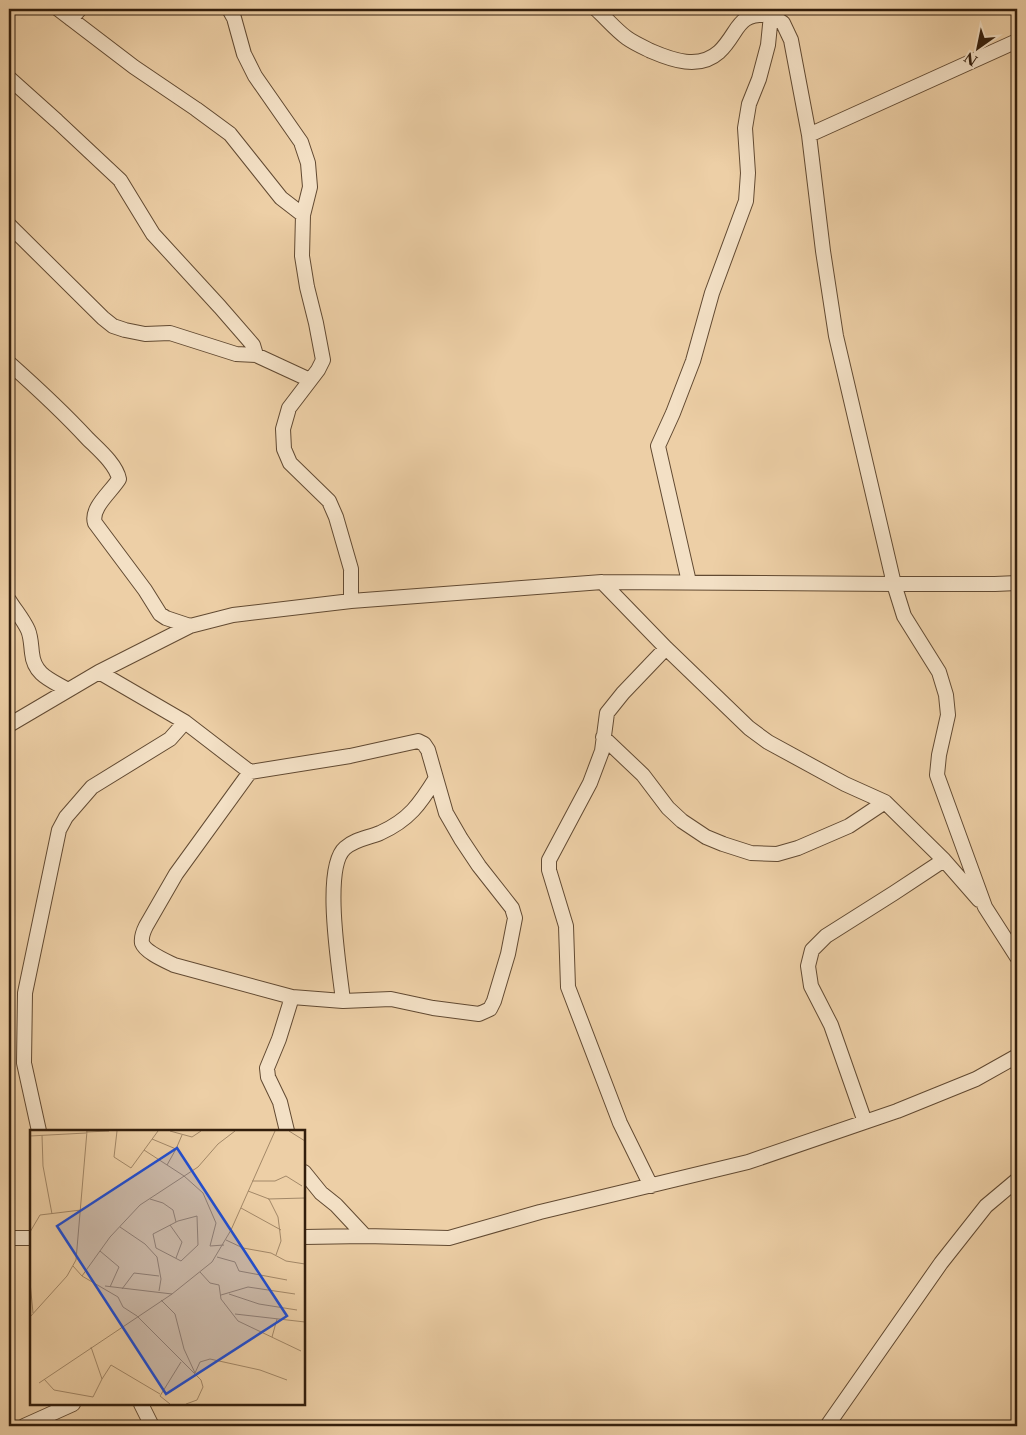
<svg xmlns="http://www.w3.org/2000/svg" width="1026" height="1435" viewBox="0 0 1026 1435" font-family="'Libre Caslon Text',serif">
<rect width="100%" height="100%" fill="#edcfa6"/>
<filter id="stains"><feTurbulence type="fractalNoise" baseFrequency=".004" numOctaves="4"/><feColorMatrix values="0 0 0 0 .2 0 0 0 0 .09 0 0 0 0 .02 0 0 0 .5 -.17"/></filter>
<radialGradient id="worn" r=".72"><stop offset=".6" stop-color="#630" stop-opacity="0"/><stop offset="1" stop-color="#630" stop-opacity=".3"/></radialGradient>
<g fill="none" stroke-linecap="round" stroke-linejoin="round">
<!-- street casing -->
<g stroke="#624a32" stroke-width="16">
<path id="street" d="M 58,9 L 134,67 L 196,109 L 230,134 L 281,198 L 303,215
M 229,9 L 234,18 L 244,54 L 255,76 L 301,142 L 308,163 L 310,187 L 303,215 L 302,256 L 307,287 L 316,323 L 323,360 L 318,370 L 289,408 L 283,429 L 284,449 L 290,463 L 329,501 L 336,517 L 351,569 L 351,601
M 596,9 C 606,18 616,30 627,38 C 634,43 643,47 651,51 C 672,60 699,70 719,52 C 740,32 735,12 771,15 L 768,45 L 759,79 L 749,104 L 745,128 L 748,173 L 746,201 L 712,293 L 693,361 L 673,413 L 658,446 L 689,582
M 771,9 L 771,15 L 783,23 L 791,40 L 809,135 L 823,251 L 836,336 L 894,584 L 904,616 L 939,672 L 946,695 L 948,715 L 939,755 L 937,775 L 985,907 L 1017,957
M 71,19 L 80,9
M 9,78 L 57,121 L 120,180 L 153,234 L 220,307 L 253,345 L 256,355
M 809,135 L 1017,41
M 9,225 L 103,318 L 113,326 L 125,330 L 145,334 L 170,333 L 236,354 L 256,355 L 310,380
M 9,363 C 36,387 63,412 88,439 C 98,449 116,464 119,479 C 112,491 90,508 95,523 L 145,590 L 160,614 L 166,618 L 190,626
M 602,582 L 666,648 L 749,728 L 768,742 L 845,784 L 885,802 L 944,860 L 979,900
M 9,600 C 15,610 23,619 28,630 C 31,637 31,645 32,653 C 34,675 51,680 68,690
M 185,722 L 250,772
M 9,725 L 99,672 L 190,626 L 233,615 L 351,601 L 602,582 L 894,584 L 995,584 L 1017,583
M 603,737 L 643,775 L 668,808 L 682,821 L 706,837 L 723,844 L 751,853 L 777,854 L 798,848 L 849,826 L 885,802
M 418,741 L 424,744 L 428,750 L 446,813 L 461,839 L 479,866 L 512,908 L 515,918 L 508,954 L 494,1001 L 490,1009 L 479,1014 L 433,1008 L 391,999 L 343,1001 L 292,997 L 174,965 C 166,961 145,952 142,943 C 141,937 143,932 146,926 L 176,874 L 250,772 L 350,756 Z
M 343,1001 C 340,971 322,868 345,848 C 355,839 368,838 380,833 C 409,820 420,804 436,778
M 865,1122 L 831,1025 L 811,986 L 808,966 L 812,950 L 826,936 L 894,893 L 944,860
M 39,1131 L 24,1063 L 25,993 L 59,830 L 66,817 L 92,787 L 170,739 L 185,722 L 99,672
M 287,1131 L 280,1102 L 268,1077 L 267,1068 L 279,1039 L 292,997
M 304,1172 L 321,1193 L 336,1205 L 365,1236
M 651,1186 L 620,1123 L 568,987 L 566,926 L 549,870 L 549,860 L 590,783 L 602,751 L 607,713 L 623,693 L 666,648
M 304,1237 L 365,1236 L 449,1238 L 540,1212 L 748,1162 L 897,1111 L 976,1079 L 1017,1056
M 9,1238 L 31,1238
M 141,1404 L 152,1426
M 24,1426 L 73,1404
M 827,1426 L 941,1263 L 986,1206 L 1017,1180"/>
</g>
<!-- street -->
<use href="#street" stroke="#f3e0c5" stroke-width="14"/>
</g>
<!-- overview -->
<g transform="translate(30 1130)">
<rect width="275" height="275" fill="#edcfa6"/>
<path fill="none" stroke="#a38868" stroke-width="1" d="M 87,1 L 84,27 L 101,38 L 128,1M 140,1 L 162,7 L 171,1M 259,1 L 275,11M 56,2 L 79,1M 12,5 L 13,36 L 22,84M 0,6 L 56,3M 122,9 L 146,19 L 137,35M 146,19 L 152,5M 114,20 L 154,46 L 173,63 L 186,93 L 180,116 L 194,115M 222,51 L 245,51 L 256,46 L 272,56M 218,61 L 239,69 L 248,87 L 251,111 L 246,125M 120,69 L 133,73 L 143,80 L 146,92M 238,69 L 275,68M 211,78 L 251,100M 167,86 L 168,115 L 151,131 L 126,118 L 123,104 L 148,91 ZM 140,95 L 152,112 L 146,128M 90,97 L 115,114 L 127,127 L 131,149 L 129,161M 0,102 L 10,85 L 51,80M 196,110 L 213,118 L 241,123 L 256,131 L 275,134M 70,121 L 89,137 L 80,157M 187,127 L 205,132 L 209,141 L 257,150M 43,136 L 52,146 L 88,167 L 93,177 L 107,186 L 171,250 L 173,257 L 167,270 L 156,274M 170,142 L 180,153 L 189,155 L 191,169 L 208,191 L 271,221M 52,146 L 80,107 L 110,75 L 168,37 L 188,14 L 205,1M 0,152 L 3,183M 75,156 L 142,164M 92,159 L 104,143 L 129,146M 199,164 L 229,174 L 267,180M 191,165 L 218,157 L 265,164M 131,170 L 145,184 L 154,219 L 165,243M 205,184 L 275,192M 0,187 L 37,146 L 46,130 L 57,1M 242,207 L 247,189M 165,243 L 170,232 L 180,229 L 230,240 L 257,250M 14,249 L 24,260 L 63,267 L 72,249 L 61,217M 72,249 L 81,235 L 130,264M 9,253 L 142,164 L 182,132 L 201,100 L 245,1M 140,274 L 130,266 L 151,232"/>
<path fill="#1d4ed8" fill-opacity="0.15" stroke="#1d4ed8" stroke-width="2.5" d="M 147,18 L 257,186 L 136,264 L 27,96 Z"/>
<rect width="275" height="275" fill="none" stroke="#331e0c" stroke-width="2.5"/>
</g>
<!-- margin -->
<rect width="1026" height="1435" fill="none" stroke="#edcfa6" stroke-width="30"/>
<rect x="10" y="10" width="1006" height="1415" fill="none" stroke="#331e0c" stroke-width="2.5"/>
<rect x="15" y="15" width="996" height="1405" fill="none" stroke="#331e0c"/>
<!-- north arrow -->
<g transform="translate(978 48) rotate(213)" stroke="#f3e0c5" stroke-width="4" paint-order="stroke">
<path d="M0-4L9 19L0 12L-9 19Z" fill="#331e0c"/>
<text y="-8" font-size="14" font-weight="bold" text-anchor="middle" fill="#331e0c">N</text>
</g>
<rect width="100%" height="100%" filter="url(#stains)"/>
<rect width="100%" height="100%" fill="url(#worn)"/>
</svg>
